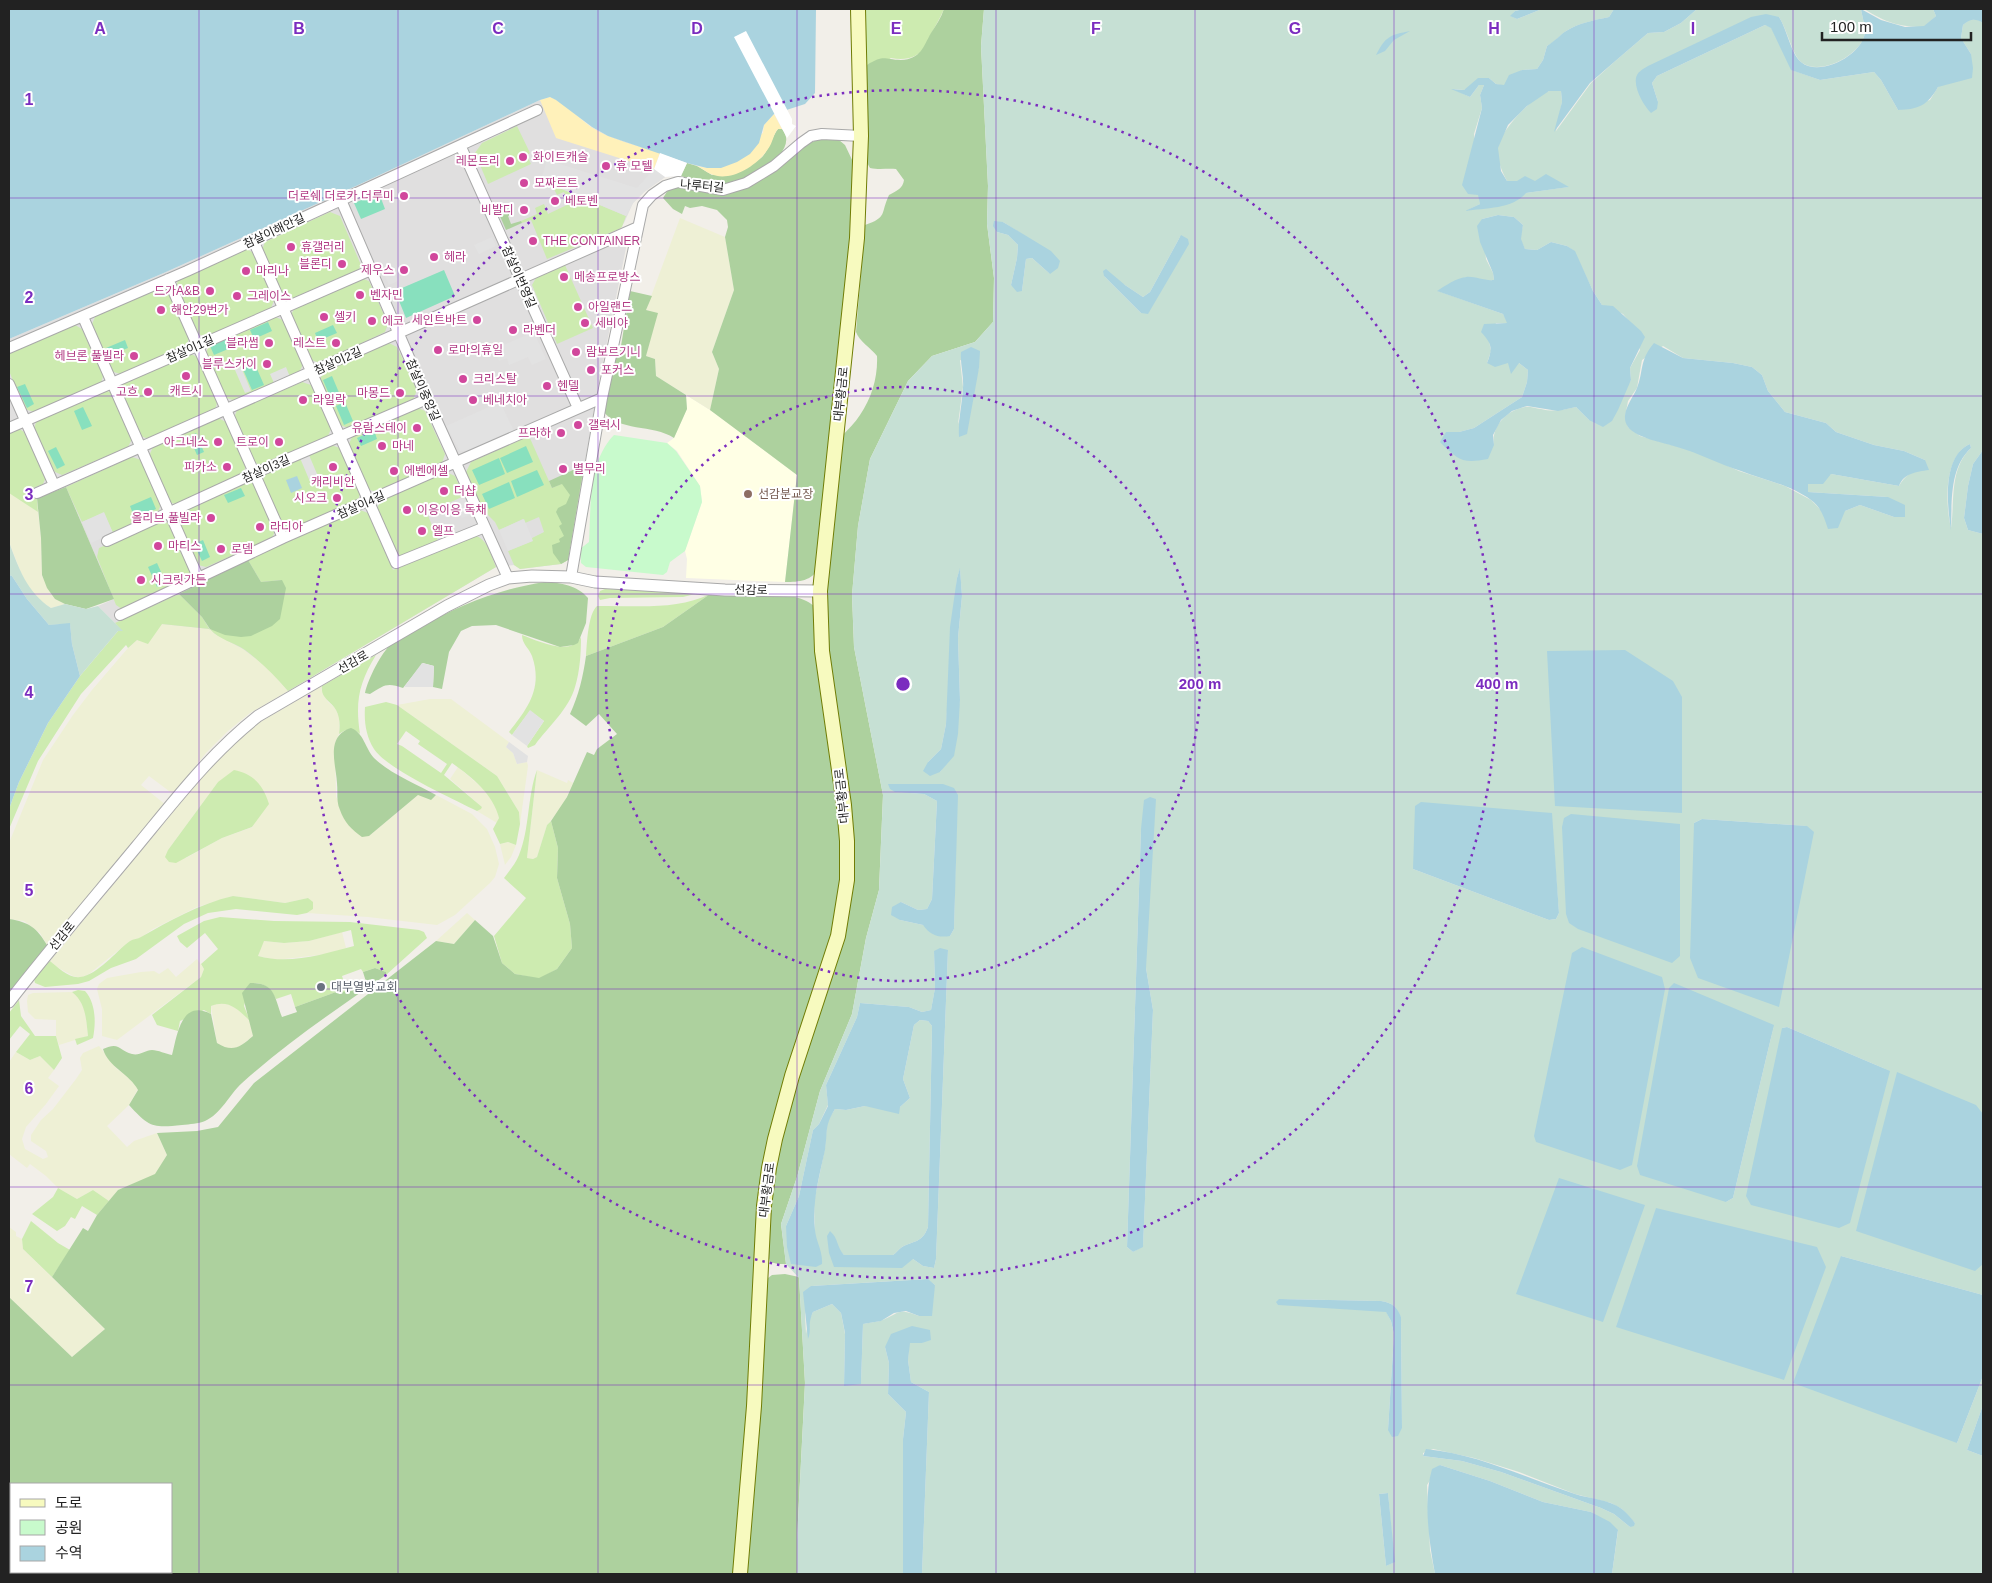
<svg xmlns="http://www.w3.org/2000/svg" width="1992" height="1583" viewBox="0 0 1992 1583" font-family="Arial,'Noto Sans KR',sans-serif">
<rect width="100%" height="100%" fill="#f2efe9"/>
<!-- residential -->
<path fill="#e0dfdf" d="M 540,100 L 608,136 L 687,163 L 681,176 L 665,177 L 644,192 L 633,203 L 624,223 L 619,229 L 626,248 L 597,392 L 568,560 L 561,564 L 520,569 L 514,565 L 496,567 L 288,691 L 267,667 L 148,644 L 137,640 L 128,648 L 123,631 L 98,606 L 114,599 L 66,487 L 37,498 L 9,474 L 9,339 L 166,272 L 356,186 Z"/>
<!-- education -->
<path fill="#ffffe5" d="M 686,395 L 710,410 L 797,475 L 785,582 L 686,578 L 687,559 L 685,551 L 702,502 L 700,486 L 677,451 L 667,443 L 674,438 L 687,409 Z"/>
<!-- farmland -->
<path fill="#eef0d5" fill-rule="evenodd" d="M 680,218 L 725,237 L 734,290 L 712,352 L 719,369 L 710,410 L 656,376 L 655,359 L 646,356 L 657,313 L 646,310 Z
M 9,492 L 38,512 L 41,537 L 42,576 L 55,599 L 65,604 L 51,608 L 39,600 L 25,583 L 9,542 Z
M 162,624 L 210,629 L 215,634 L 243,649 L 267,667 L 288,691 L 250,713 L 228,731 L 206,753 L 173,794 L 149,776 L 141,785 L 166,805 L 47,945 L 40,933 L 24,921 L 9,919 L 9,843 L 43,760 L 73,715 L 92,690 L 128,648 L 137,640 L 140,641 Z
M 322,686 L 321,689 L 328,702 L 335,708 L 339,717 L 339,734 L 335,743 L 336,797 L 369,836 L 418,795 L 435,797 L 436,795 L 472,814 L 487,829 L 495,847 L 499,864 L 495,877 L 490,883 L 455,915 L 437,925 L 368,917 L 307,913 L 313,909 L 308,898 L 285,903 L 233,896 L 197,907 L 153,929 L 140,938 L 130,941 L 89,974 L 80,978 L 73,976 L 55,966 L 50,961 L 223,752 L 257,724 ZM 218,782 L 253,827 L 222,838 L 186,858 L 168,850 Z
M 430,699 L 451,699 L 509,742 L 506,747 L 513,753 L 517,764 L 527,762 L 528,766 L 520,824 L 519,812 L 497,776 L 397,705 Z
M 458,767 L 487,792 L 497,807 L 499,818 L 497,823 L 477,811 L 482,807 L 450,779 Z
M 537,770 L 567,783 L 568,780 L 573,783 L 562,807 L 547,825 L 537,857 L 533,859 L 527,858 Z
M 508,842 L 516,845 L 511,857 L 505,865 L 500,844 Z
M 467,913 L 475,920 L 454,944 L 436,941 Z
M 342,932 L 346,948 L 327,954 L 276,960 L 258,956 L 263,941 L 284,943 L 309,941 Z
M 197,959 L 204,969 L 201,977 L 117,1040 L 102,1036 L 102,1009 L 97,989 L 99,984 L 107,978 L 141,972 L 154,971 L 159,974 L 168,968 L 176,977 Z
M 72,992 L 78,997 L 85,1009 L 88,1036 L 59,1045 L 56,1036 L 56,1020 L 35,1019 L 28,1012 L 27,1001 L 28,995 L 33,993 Z
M 220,1002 L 235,1006 L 250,1021 L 253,1036 L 238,1048 L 226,1049 L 217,1043 L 211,1006 Z
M 99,1046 L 117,1069 L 133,1080 L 138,1089 L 129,1105 L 107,1126 L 127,1147 L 134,1141 L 157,1133 L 167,1155 L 155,1175 L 118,1190 L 109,1201 L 93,1190 L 77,1199 L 58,1188 L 46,1176 L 30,1164 L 27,1168 L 9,1154 L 9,1062 L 16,1052 L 30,1060 L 40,1056 L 54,1070 L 48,1078 L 59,1086 L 46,1104 L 26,1127 L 22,1139 L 25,1149 L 43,1159 L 48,1157 L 46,1151 L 31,1141 L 31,1135 L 41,1120 L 53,1109 L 76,1079 L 82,1070 L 80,1058 L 83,1053 Z
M 9,1227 L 16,1232 L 16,1236 L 22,1239 L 23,1249 L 105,1329 L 72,1357 L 9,1297 Z"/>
<!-- grass -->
<path fill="#cdebb0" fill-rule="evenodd" d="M 864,9 L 944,9 C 940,18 936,25 931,34 C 929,37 928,42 926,45 C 919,58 905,61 891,58 L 864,76 Z
M 517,126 L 530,153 L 527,155 L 531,164 L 488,184 L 475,153 L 482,143 Z
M 552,185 L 626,216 L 622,227 L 619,229 L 547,259 L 531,220 L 522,223 L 521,221 L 537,214 L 535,208 L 544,204 L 548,214 L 569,204 L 564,192 L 557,195 Z
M 330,212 L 340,216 L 361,265 L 357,272 L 291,300 L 282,297 L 262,250 L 265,242 Z
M 247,249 L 255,254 L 275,298 L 271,308 L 205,337 L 196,333 L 176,288 L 178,280 Z
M 565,265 L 593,328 L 557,344 L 532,285 L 536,278 Z
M 361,278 L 369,281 L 388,324 L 385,332 L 320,363 L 311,360 L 291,315 L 295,307 Z
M 160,288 L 169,292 L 189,337 L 187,345 L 120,374 L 111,371 L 92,324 L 96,315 Z
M 275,317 L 283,320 L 303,364 L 299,373 L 233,400 L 227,398 L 206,353 L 209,345 Z
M 75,325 L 82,329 L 103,376 L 101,383 L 34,412 L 25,409 L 9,371 L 9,353 Z
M 389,343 L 397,347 L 417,390 L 413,400 L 348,428 L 340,425 L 320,380 L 323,372 Z
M 189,353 L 197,357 L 217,403 L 215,410 L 149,439 L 140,436 L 120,390 L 123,382 Z
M 302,382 L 311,385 L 331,429 L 327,438 L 261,466 L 253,461 L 234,418 L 237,410 Z
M 105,390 L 112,393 L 132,439 L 128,447 L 62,475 L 55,472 L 34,428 L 37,420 Z
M 418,408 L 425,411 L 445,454 L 442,463 L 376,492 L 368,489 L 349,444 L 352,437 Z
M 218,418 L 226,422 L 246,465 L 243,474 L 178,505 L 169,502 L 149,456 L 153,447 Z
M 18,428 L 24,432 L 46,477 L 43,484 L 28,490 L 37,498 L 38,512 L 9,493 L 9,432 Z
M 529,436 L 552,488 L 583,475 L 568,560 L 561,564 L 520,569 L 514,565 L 508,551 L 532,541 L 532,538 L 544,532 L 539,517 L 525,523 L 523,519 L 499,530 L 495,522 L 481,508 L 466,472 L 471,462 Z
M 331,445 L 340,448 L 360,494 L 358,501 L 290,529 L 282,524 L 262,481 L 266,474 Z
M 132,457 L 141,460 L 161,504 L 158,512 L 113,533 L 104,513 L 82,522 L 66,487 Z
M 446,472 L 455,476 L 464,496 L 427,513 L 439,543 L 406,557 L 397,554 L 376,510 L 381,500 Z
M 246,481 L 254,484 L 275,531 L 272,538 L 206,567 L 198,565 L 176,518 L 181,511 Z
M 360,510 L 368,513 L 393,570 L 443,550 L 473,535 C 487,537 491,555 496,567 L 288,691 C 275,676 261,662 245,650 C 234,642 219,640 210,629 L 162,624 L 148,644 L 137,640 L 128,648 L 126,645 L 81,694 L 38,761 L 9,829 L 9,809 L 19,782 L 48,723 L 80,676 L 118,631 L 122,631 L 115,623 L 179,594 L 202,617 L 210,630 L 282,580 L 261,582 L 248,560 L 330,522 Z
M 162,521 L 170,524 L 191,571 L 188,579 L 122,609 L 116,605 L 97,557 L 99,548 Z
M 605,589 L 693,593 L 695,594 L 683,597 L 610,598 L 600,600 L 598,596 L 600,591 Z
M 710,594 L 663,627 L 586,656 C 587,643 588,614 597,606 C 634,605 676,611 710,594 Z
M 522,635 C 538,641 572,657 581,637 C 581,653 580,671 575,687 C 569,709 548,727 535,745 L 528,748 L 527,746 L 544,721 L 530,711 L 512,735 L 509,732 C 528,708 543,688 532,656 C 529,648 522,644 522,635 Z
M 376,655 C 359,683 355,701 360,734 C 353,728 346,729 339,734 C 340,726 340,717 336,710 C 331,701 320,698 322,686 Z
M 386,702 L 397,705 L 497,776 L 519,812 L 520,824 L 516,845 L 508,842 L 500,844 L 493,829 L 499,818 C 493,794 472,777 452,763 L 444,775 L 482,807 L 481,809 L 477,811 C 453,799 387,769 374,749 C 366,736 364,722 365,707 ZM 406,731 L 420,741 L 418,744 L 447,764 L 441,773 L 402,746 L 397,744 Z
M 234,770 C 253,774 263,784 269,804 L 252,827 L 222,838 L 176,863 L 169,862 L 165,857 L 168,850 L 218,782 Z
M 537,770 L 527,858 L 533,859 L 537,857 L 547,825 L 551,821 L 558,848 L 557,878 L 570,924 L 572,948 L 557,969 L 539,979 L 515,974 L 502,963 L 494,936 L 526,898 L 504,878 C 510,870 516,863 519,855 C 530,828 527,797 537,770 Z
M 233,896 L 285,903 L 308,898 L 313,902 L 313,909 L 307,913 L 297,915 L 236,909 L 208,913 L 184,924 L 136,959 L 111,968 L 89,981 L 78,984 L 45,987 L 35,983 L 34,979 L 50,961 C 57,967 70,979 80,977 C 98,975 116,951 130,941 C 133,939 138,939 141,937 C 171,920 199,904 233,896 Z
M 220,917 L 274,921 L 350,922 L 419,930 L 424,932 L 427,938 L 386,975 L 386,972 L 375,968 L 363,972 L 361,969 L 342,976 L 347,992 L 336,992 L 295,1007 L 291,994 L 276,999 C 269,986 264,983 250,983 L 244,1006 L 250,1021 C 238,1009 228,999 211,1006 L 211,1014 L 204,1010 L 180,1021 L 178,1031 L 157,1025 L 152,1015 L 201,977 L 204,969 L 201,964 L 218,949 L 205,933 L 187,948 L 180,942 L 177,936 L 204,921 ZM 351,930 L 354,946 C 323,954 290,965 258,956 L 264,941 L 284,943 L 309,941 Z
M 78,990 L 85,991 C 96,1003 96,1023 93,1038 L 77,1045 L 75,1039 L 88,1036 C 86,1019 86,1003 72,992 Z
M 19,1000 L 21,1016 L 35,1036 L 56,1036 L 62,1058 L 54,1070 L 40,1056 L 30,1060 L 16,1052 L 30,1034 L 20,1026 L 9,1040 L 9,1013 Z
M 58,1188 L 77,1199 L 93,1190 L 109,1201 L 97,1215 L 82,1206 L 75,1219 L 71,1217 L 65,1226 L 57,1231 L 32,1214 L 53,1197 Z
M 31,1221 L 58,1243 L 70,1250 L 52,1277 L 23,1249 L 22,1239 Z"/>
<!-- forest -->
<path fill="#add19e" d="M 944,9 L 984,9 L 981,46 L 988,186 L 987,224 L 994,278 L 993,322 L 975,342 L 932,356 L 908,381 L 870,459 L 858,526 L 852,595 L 854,647 L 883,795 L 879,890 L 866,938 L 852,1014 L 820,1091 L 797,1177 L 781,1224 L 786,1264 L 778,1264 L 770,1262 L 767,1251 L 772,1177 L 784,1122 L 850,903 L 828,661 L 826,600 L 842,436 C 848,429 855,423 860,415 C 872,398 878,376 877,356 C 871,348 859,341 856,332 L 865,225 C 888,217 880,214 889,195 C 897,191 903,188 904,180 L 896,169 C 887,168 880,170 870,168 L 866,161 L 864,76 L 867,65 C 885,54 884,60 901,60 C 921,59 923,47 931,33 C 936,25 941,18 944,9 Z
M 778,129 L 782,129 C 802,153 746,182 727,184 C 712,186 696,181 681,176 L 687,163 L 697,166 L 712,175 C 723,171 757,164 763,156 C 770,147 773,135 778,129 Z
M 830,139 L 839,140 L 845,145 L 854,164 L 849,272 L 819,568 C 811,581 800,582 785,582 L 797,475 L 710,410 L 719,369 L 712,352 L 734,290 L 725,237 L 728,227 L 727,220 L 717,210 L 702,206 L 690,208 L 685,206 L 682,214 L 673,209 L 663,198 L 668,190 L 673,186 L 722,193 L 803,146 L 817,140 Z
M 508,209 L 511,215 L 508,216 L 511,224 L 521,221 L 522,223 L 506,230 L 499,214 Z
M 630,291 L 652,296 L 646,310 L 658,313 L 646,356 L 655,359 L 656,376 L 686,395 L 687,409 L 674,438 C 653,424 618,432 603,411 L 613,358 L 620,352 Z
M 584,465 L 568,560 L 561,564 L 553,553 L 552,545 L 560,542 L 559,539 L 564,536 L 559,526 L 562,524 L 556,512 L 558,508 L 566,504 L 570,495 L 562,484 L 552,488 L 549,481 Z
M 66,487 L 114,599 L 86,609 L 65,604 L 55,599 L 47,588 L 42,575 L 41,538 L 37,498 Z
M 248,560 L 261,582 L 282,580 L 286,588 L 280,619 L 272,626 L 251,636 L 241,637 L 225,635 L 210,629 L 202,617 L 179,594 Z
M 545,582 C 561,583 577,585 588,598 L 586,623 L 578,643 L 574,645 L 560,647 L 496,625 L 472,626 L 461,631 L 449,652 L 442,689 L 433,687 L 434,666 L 423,663 L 403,688 C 387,682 384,685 370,694 L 365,693 C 368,679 381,653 392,643 C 400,637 411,633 419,628 C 459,605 499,589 545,582 Z
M 710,594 C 737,594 797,587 816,608 L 843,865 L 835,932 L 773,1125 L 749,1398 L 736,1574 L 15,1574 L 18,1572 L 37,1572 L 38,1574 L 41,1572 L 171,1572 L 171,1484 L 11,1484 L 11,1531 L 9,1533 L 9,1297 L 72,1357 L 105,1329 L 52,1277 L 83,1228 L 88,1231 L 97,1215 L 118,1190 L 155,1174 L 167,1155 L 157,1133 L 197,1131 L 218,1127 L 254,1083 L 436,941 L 454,944 L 475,920 L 493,936 L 502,963 L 515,974 L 539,978 L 557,969 L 572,948 L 570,924 L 557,878 L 558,848 L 551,821 L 567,797 L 587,752 L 594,755 L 597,749 L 617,734 L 599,714 L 586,726 L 570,714 C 579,694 583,677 586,656 L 663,627 Z
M 351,728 C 364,733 365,748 374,758 C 389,773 418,785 436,795 L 431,800 L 418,795 L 369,836 L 362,837 C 352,830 344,822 340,810 C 336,801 338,793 337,783 C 336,764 325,736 351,728 Z
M 9,919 C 29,922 37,928 47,945 L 9,994 Z
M 375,968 L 386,972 L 386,975 C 337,1009 286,1043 242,1083 C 229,1095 221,1114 205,1121 C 198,1124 190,1124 182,1125 C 152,1128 149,1127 129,1105 L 138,1090 C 130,1074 108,1067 103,1049 C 120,1041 119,1051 132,1054 C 140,1056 145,1050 152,1050 C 158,1050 166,1054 172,1055 C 177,1036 181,998 211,1014 L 217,1043 C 233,1053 240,1047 253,1036 L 242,993 L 250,983 C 276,983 274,997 282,1017 L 297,1012 L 295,1007 L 336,992 L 347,992 L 367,985 L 363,972 Z
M 785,1274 L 799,1277 L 805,1383 L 797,1540 L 797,1574 L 744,1574 L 764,1281 L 772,1275 Z"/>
<!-- wetland -->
<path fill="#c6e0d4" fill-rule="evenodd" d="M 984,9 L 1524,9 L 1515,11 L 1511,16 L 1517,19 L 1542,9 L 1614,9 L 1609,17 C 1595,20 1579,23 1566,31 C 1560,35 1555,42 1547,46 L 1543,60 L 1537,69 L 1522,70 L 1504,86 L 1496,84 L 1489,78 L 1464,90 L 1453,89 L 1470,97 L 1479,85 L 1484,85 L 1480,95 L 1482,108 L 1474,134 L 1480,204 L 1468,210 L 1526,193 L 1568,187 L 1535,181 L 1507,181 C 1502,172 1496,158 1498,147 C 1500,131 1534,95 1549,91 C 1552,90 1558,91 1561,91 L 1562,102 L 1556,131 L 1591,83 L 1613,63 L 1648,33 L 1664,32 L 1681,23 L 1697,9 L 1861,9 C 1862,16 1865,25 1865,32 C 1863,55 1819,77 1801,62 C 1792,54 1787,29 1779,17 L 1640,72 L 1658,102 L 1652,83 L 1657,76 L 1765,25 L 1771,27 L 1792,70 L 1820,80 L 1874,72 L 1881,80 L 1898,110 L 1930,100 L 1938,87 L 1971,54 L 1961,38 L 1963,25 L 1969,20 L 1977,19 L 1983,23 L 1983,450 L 1973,464 L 1968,486 L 1964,518 L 1968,530 L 1983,534 L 1983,1295 L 1841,1256 L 1957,1443 L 1983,1376 L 1983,1405 L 1967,1450 L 1983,1456 L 1983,1574 L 1612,1574 L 1618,1531 L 1591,1512 L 1543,1502 L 1490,1481 L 1440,1465 L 1427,1485 L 1430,1550 L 1435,1574 L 922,1574 L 929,1392 L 911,1382 L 908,1360 L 909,1343 L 922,1343 L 930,1330 L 885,1347 L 889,1363 L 888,1394 L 906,1412 L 903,1439 L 903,1574 L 797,1574 L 797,1540 L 805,1383 L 799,1278 L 786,1264 L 781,1224 L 797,1177 L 820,1091 L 852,1014 L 866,938 L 879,890 L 883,795 L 854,647 L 852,595 L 858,526 L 870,459 L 908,381 L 932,356 L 975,342 L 993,322 L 994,278 L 987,224 L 988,186 L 981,46 ZM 1498,215 L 1514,217 L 1523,225 L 1520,239 L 1525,249 L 1537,250 L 1551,242 L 1567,246 L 1574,251 L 1593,291 L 1602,305 L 1623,314 L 1628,320 L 1640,350 L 1630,368 L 1631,380 L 1623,394 L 1589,420 L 1576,407 C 1563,410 1553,412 1541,409 C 1536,409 1530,406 1525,407 C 1507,410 1491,426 1494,445 L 1446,432 L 1459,432 L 1474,428 L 1522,397 L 1527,382 L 1528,370 L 1519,363 L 1487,363 L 1491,351 L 1489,341 L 1496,323 L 1508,323 L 1503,314 L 1438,291 L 1466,277 L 1486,281 L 1494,280 L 1493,273 L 1486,259 L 1482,219 ZM 1003,222 L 1022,234 L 1050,274 L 1032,258 L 1026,259 L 1022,291 L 1011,285 L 1017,258 L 1018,245 L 1008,235 L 997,232 ZM 1181,235 L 1148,313 L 1141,313 L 1104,276 L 1125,285 L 1143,297 L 1150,292 ZM 1663,346 L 1683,358 L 1733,363 L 1752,367 L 1762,375 L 1768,391 L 1785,412 L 1826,423 L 1836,432 L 1874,445 L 1904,451 L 1925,460 C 1917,468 1903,477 1899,486 L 1831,474 L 1808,483 L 1808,492 L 1888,497 L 1894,517 L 1860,505 L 1845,511 L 1822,511 L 1811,500 L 1785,486 L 1739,471 L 1697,452 L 1640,436 L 1628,427 L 1625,417 L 1628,401 L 1637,388 L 1642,360 ZM 960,360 L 979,368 L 958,424 L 963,387 ZM 1970,444 L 1971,448 C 1949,469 1955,501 1951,528 C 1945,504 1944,455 1970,444 ZM 960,569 L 962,596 L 958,638 L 960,700 L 946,764 L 940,772 L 928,762 L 941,749 L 946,724 L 957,578 ZM 895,792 L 957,795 L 954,929 L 950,936 L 923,925 L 900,920 L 901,902 L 918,910 L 927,909 L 932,899 L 937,801 L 924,794 ZM 1551,814 L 1559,913 L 1556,919 L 1549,920 L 1413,869 ZM 1702,819 L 1807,826 L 1694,823 ZM 1141,829 L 1146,968 L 1153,1010 L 1143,1246 L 1133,1252 L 1127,1247 ZM 948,950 L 936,1259 L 934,1268 L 923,1266 L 913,1259 L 834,1267 L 837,1248 L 844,1255 L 893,1255 C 896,1253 899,1249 902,1247 C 915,1240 922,1243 928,1227 L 932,1026 L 928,1021 L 920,1020 L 914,1025 L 903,1079 L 910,1098 L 900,1107 L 865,1106 L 846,1110 L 835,1109 L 827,1122 L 825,1148 L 814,1202 L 815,1233 L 786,1226 L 799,1196 L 813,1130 L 819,1124 L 828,1105 L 826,1085 L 857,1017 L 860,1003 L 909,1007 L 922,1012 L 931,1010 L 935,988 L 934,952 ZM 1774,1025 L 1733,1198 L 1726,1202 ZM 1787,1027 L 1890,1071 L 1782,1028 ZM 927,1279 L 935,1285 L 919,1316 C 895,1307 900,1314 880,1321 C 875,1322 868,1323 863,1324 L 861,1383 L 844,1385 L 845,1334 L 841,1313 L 832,1304 L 813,1312 L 808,1322 L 806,1334 L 805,1314 L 811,1286 ZM 1279,1299 L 1381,1301 C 1393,1303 1397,1307 1401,1318 L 1402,1428 L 1388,1430 L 1394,1334 L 1391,1321 L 1386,1311 ZM 1433,1449 L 1474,1458 L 1519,1472 L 1575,1494 L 1611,1503 L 1622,1509 L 1635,1523 L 1630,1527 L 1614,1514 L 1601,1508 L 1501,1472 L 1462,1461 L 1423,1456 L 1423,1453 ZM 1388,1493 L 1394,1562 L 1386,1566 L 1379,1494 Z
M 1864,9 L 1933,9 L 1936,16 L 1924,27 C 1899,27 1885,22 1864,9 Z
M 9,542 C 19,569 27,592 51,608 L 65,604 L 86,609 L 98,606 L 123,631 L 118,631 L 80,676 L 72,644 L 70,624 L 49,625 L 27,599 L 12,576 L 9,575 Z"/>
<!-- sand -->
<path fill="#fff1ba" d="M 550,97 C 566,103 577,117 591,127 C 611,140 637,145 660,153 L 654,169 L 556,138 L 540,100 Z
M 774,114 L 782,129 L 778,129 C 773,134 773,143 768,149 C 758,165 730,183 711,174 C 706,172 702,168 697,166 L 707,168 L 763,133 L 764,125 Z"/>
<!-- park -->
<path fill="#c8facc" d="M 614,435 L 667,443 L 676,451 L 700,486 L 702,502 L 685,551 L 670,562 L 667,572 L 663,575 L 586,567 L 581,563 L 580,549 L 589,542 C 591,508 588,461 614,435 Z"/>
<!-- pitch -->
<path fill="#88e0be" d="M 379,193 L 385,209 L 361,219 L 354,203 Z
M 444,270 L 455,296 L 406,318 L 395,291 Z
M 268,322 L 272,331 L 254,339 L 250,330 Z
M 333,325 L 337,333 L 318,341 L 315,333 Z
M 229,338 L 233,347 L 214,355 L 210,346 Z
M 125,340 L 128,348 L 110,355 L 106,348 Z
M 254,362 L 264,385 L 252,390 L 242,367 Z
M 332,376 L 340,395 L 331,399 L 323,380 Z
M 25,384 L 34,404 L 27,408 L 17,387 Z
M 345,402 L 353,421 L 344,425 L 336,406 Z
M 83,407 L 92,426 L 82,430 L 74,411 Z
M 374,430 L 377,439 L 361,446 L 357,438 Z
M 196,433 L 204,452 L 197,455 L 189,437 Z
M 526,446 L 533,462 L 507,473 L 500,458 Z
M 56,447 L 65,465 L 57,469 L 48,451 Z
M 499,458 L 505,474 L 479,485 L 472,470 Z
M 537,470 L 544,485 L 517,497 L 511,481 Z
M 509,482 L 515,498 L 489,509 L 482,494 Z
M 241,488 L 245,496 L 228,503 L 224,495 Z
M 151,497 L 156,509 L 135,519 L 130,506 Z
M 203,540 L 210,557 L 202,561 L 194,544 Z
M 157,563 L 166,583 L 157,587 L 148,567 Z"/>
<!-- parking -->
<path fill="#e2e2e2" d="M 547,160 L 637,188 L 654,169 L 665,177 L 644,192 L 633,203 L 626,216 L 541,180 Z
M 492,237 L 496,246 L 479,254 L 474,245 Z
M 391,265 L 398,281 L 389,285 L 382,269 Z
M 534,332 L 546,359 L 532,365 L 528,357 L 509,365 L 507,358 L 499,361 L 494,349 Z
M 241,367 L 251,391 L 245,393 L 235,370 Z
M 286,367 L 290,377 L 274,383 L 270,374 Z
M 500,402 L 514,431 L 467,451 L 460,451 L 446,426 Z
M 309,455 L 320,481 L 311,484 L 300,458 Z
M 465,498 L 472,514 L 462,518 L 455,502 Z
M 104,512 L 113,533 L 91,543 L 82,522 Z
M 524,519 L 533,541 L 508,551 L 499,530 Z
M 422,663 L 434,666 L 433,687 L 404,687 Z
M 530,710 L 544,721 L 527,746 L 512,735 Z
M 509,742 L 528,756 L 527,762 L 517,764 L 513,753 L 506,747 Z"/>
<!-- water -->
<path fill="#aad3df" d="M 9,9 L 816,9 L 815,93 L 805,104 L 774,114 L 764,125 L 759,143 L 750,154 L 737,162 L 721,168 L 707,168 L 687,163 L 608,136 L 592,127 L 556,100 L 550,97 L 540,100 L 356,186 L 166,272 L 9,339 Z
M 1524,9 L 1542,9 L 1517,19 L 1510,16 L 1515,11 Z
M 1614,9 L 1697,9 L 1681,23 L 1664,32 L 1648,33 L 1613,63 L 1590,83 L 1554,132 L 1562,102 L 1561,91 L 1549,91 L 1527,106 L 1508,125 L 1498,148 L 1501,171 L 1507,181 L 1517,181 L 1525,176 L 1535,181 L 1546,174 L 1569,187 L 1526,193 C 1513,209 1485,208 1465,211 L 1480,204 L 1478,195 L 1468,194 L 1462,185 L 1482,108 L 1480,95 L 1484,85 L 1479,85 L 1470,97 L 1451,89 L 1464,90 L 1478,78 L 1489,78 L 1496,84 L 1504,85 L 1509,75 L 1522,70 L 1537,69 L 1543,60 L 1547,46 C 1555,41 1560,35 1566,31 C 1579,23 1594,20 1609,17 Z
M 1861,9 L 1881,20 L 1905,27 L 1924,26 L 1936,16 L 1933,9 L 1983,9 L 1983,23 C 1975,18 1970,19 1963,25 L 1961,38 L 1971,54 L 1973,68 L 1972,78 L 1938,87 C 1927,106 1919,109 1898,110 L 1881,80 L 1874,72 L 1820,80 L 1791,70 L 1771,28 L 1765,25 L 1657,76 L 1652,83 L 1658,102 L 1657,109 L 1651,113 C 1644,106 1634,89 1636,78 C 1637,72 1643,69 1648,66 L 1751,17 L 1766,14 L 1779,17 C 1787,29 1791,54 1801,62 C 1819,78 1863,55 1865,32 C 1865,25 1862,16 1861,9 Z
M 1410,31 L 1394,40 L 1385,51 L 1376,55 C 1386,36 1390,35 1410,31 Z
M 1498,215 L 1514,217 L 1523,225 L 1521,239 L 1525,249 L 1537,250 L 1551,242 L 1567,246 L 1575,251 L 1593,291 L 1602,305 L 1613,306 L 1641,331 L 1645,337 L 1630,368 L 1631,380 L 1618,410 L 1612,421 L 1603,427 L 1589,420 L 1576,407 L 1558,411 L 1527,406 L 1512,411 L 1501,420 L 1493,435 L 1494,445 L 1488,459 C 1462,464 1458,460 1440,442 L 1446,432 L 1459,432 L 1474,428 L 1522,397 L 1527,382 L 1528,370 L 1519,363 L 1511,374 L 1508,363 L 1495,367 L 1487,363 C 1493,348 1492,344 1481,332 L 1484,324 L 1507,323 L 1503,314 L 1437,291 C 1445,286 1456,278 1466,277 C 1475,276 1484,281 1494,280 L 1493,273 L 1480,242 L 1477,226 L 1482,219 Z
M 994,221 L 1003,222 L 1051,251 L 1060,261 L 1058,268 L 1050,274 L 1032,258 L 1026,259 L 1022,291 L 1017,292 L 1011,285 L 1017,258 L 1018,245 L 1008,235 L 997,232 L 993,226 Z
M 1181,235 L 1188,239 L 1189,244 L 1148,314 L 1141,313 L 1104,276 L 1103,271 L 1106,269 L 1125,285 L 1143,297 L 1150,292 Z
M 1654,343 L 1683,358 L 1733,363 L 1752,367 L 1762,375 L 1768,391 L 1785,412 L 1826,423 L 1836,432 L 1874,445 L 1904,451 L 1925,460 L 1929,470 C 1916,472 1904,473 1899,486 L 1831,474 L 1823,484 L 1808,484 L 1808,492 L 1888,497 L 1905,505 L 1905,517 L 1894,517 L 1860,505 L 1845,511 L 1838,528 L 1828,529 C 1824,517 1821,507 1811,500 C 1791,485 1764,480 1741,471 C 1719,464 1699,453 1677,447 C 1665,443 1636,438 1628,427 C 1619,414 1632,400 1637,388 C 1644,370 1639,361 1654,343 Z
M 971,347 L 980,351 L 979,368 L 967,434 L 959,437 C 958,420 962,405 963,388 C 964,376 960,364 961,352 Z
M 1970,444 L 1971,448 C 1949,468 1952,503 1951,530 C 1947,505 1942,456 1970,444 Z
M 1983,450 L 1983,534 L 1968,530 L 1964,518 L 1968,486 L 1973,464 Z
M 297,476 L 302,488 L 291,493 L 286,480 Z
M 960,568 L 962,596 L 958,638 L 960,700 L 958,734 L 954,756 L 940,772 L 930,776 L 923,771 L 928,762 L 941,749 L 946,724 L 950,627 L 957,578 Z
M 9,575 L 12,576 L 27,599 L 49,625 L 70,623 L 72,644 L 80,676 L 48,723 L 19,782 L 9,809 Z
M 1625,650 L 1673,681 L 1682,697 L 1682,813 L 1555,806 L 1547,651 Z
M 888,784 L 943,784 L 954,788 L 958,795 L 954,929 L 950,936 C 938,938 930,935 923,925 L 900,920 L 891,915 L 892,907 L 901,902 L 918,910 L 927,909 L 932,899 L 937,801 L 924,794 L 895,792 L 890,789 Z
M 1150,797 L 1156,799 L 1146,968 L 1153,1010 L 1143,1247 L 1133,1252 L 1127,1247 L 1141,829 L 1144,800 Z
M 1421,802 L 1552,813 L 1559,913 L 1556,919 L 1549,920 L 1413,869 L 1415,806 Z
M 1571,814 L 1680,824 L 1680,956 L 1672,963 L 1578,929 L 1569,923 L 1566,914 L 1562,827 L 1564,818 Z
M 1702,819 L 1807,826 L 1814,832 L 1779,1007 L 1698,978 L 1690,958 L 1694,823 Z
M 1582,947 L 1662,977 L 1665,989 L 1632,1165 L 1620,1170 L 1536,1142 L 1534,1136 L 1572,953 Z
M 940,948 L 948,950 L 936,1259 L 934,1268 L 923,1266 L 913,1259 L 902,1268 L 834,1267 L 829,1253 L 827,1236 L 830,1231 C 839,1239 836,1246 844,1255 L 893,1255 C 896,1253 899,1249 902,1247 C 915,1240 922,1243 928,1227 L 932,1026 L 928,1021 L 920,1020 L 914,1025 L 903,1079 L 910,1098 L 900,1107 L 899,1114 L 865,1106 L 846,1110 L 835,1109 C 824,1127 828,1131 825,1150 C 819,1177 812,1202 815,1230 C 816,1242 823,1251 822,1264 L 816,1267 L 791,1264 L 787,1247 L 786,1226 L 799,1196 L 813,1130 L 819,1124 L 828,1106 L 826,1085 L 857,1017 L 860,1003 L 909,1007 L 922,1012 L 931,1010 L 935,988 L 934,951 Z
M 1674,983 L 1774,1025 L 1733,1198 L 1726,1202 L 1640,1175 L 1637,1166 L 1669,988 Z
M 1787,1027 L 1890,1071 L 1850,1223 L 1839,1228 L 1751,1205 L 1746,1196 L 1782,1028 Z
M 1897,1072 L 1976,1105 L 1983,1114 L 1983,1264 L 1975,1271 L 1856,1231 Z
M 1559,1178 L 1645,1205 L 1603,1322 L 1516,1294 Z
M 1656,1208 L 1817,1247 L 1826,1267 L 1784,1380 L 1616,1327 Z
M 1841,1256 L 1983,1295 L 1983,1376 L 1957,1443 L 1793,1383 Z
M 928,1279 L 935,1285 L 932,1316 L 919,1316 L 906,1311 L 894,1313 L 881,1321 L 863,1324 L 861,1384 L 844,1386 L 845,1333 L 841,1313 L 832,1304 L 813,1312 C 807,1325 812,1329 808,1339 L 803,1292 L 811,1286 Z
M 1279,1299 L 1381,1301 C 1393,1303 1397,1307 1401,1317 L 1402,1428 L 1398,1436 L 1392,1437 L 1388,1430 L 1394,1334 L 1391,1321 L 1386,1312 L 1278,1305 L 1276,1302 Z
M 912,1326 L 930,1330 L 931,1340 L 922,1343 L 910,1343 L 908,1360 L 911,1382 L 929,1392 L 922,1574 L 903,1574 L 903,1439 L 906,1412 L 888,1394 L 889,1363 L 885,1347 L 891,1334 Z
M 1983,1405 L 1983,1456 L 1967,1450 Z
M 1426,1449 C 1479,1454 1525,1478 1575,1494 C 1590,1499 1609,1499 1622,1509 C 1627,1513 1631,1518 1635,1523 L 1634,1526 L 1630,1527 L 1614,1514 L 1601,1508 L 1501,1472 L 1462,1461 L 1423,1456 Z
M 1440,1465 L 1490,1481 L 1543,1502 L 1591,1512 L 1610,1522 L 1618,1530 L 1612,1574 L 1435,1574 C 1429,1542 1423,1500 1432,1469 Z
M 1388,1493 L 1395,1562 L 1386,1566 L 1379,1494 Z"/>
<!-- pier -->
<path fill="#fff" d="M 746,31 L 792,119 L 792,124 L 796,126 L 787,138 L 734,37 Z
M 660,153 L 687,163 L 681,176 L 665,177 L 654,169 Z"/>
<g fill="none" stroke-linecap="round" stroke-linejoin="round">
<!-- minor casing -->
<g stroke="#a9a9a9" stroke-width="12">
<path id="minor" d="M 461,147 L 578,408
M 341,200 L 427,399 L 508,578
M 253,240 L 396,563 L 485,527
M 168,279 L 283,538
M 83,317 L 198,577
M 9,348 L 187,271 L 537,110
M 9,384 L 54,485
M 9,428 L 371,270
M 37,493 L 638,227
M 107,541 L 255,473 L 427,399
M 571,577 L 602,398 L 643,205 L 652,195 L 665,186 L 678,182 L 723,190 L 746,183 L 774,166 L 801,143 L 811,136 L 822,134 L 861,136
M 120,615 L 283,538 L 602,398"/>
</g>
<!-- tertiary casing -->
<g stroke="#a9a9a9" stroke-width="13">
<path id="tertiary" d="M 9,1002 C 50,949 94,898 137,846 C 175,800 211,753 258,716 L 447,606 L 489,585 L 508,578 L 532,576 L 571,577 L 595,582 L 725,590 L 820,591"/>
</g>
<!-- secondary casing -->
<g stroke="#707d05" stroke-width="16">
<path id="secondary" d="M 740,1574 L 754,1406 L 764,1206 L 769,1168 L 775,1139 L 792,1076 L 838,936 L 847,880 L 847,841 L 844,805 L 822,651 L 820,591 L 857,238 L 861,136 L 858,9"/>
</g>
<!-- minor -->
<use href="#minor" stroke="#fff" stroke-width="10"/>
<!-- tertiary -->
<use href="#tertiary" stroke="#fff" stroke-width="11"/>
<!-- secondary -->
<use href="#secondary" stroke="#f7fabf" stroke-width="14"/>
</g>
<!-- grid -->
<path fill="none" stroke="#7b2cbf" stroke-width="1" stroke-opacity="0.55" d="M 199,9 L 199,1574M 398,9 L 398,1574M 598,9 L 598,1574M 797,9 L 797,1574M 996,9 L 996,1574M 1195,9 L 1195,1574M 1394,9 L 1394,1574M 1594,9 L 1594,1574M 1793,9 L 1793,1574M 9,198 L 1983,198M 9,396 L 1983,396M 9,594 L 1983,594M 9,792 L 1983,792M 9,989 L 1983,989M 9,1187 L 1983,1187M 9,1385 L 1983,1385"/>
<!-- distance rings -->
<g fill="none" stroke="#7b2cbf" stroke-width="2.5" stroke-dasharray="2.5 5">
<circle cx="903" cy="684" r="297"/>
<circle cx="903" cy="684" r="594"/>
</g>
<!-- markers -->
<g fill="#d1479c" stroke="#fff" stroke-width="2">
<circle cx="523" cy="157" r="5"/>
<circle cx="510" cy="161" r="5"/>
<circle cx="606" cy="166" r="5"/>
<circle cx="524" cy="183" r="5"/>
<circle cx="404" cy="196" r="5"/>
<circle cx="555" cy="201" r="5"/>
<circle cx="524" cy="210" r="5"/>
<circle cx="533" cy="241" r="5"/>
<circle cx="291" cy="247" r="5"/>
<circle cx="434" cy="257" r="5"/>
<circle cx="342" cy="264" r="5"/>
<circle cx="404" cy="270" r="5"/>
<circle cx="246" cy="271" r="5"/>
<circle cx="564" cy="277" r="5"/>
<circle cx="210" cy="291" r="5"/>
<circle cx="360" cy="295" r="5"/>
<circle cx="237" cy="296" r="5"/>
<circle cx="578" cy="307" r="5"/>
<circle cx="161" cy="310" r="5"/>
<circle cx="324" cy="317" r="5"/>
<circle cx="477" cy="320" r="5"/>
<circle cx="372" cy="321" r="5"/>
<circle cx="585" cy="323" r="5"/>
<circle cx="513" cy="330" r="5"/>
<circle cx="269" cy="343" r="5"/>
<circle cx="336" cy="343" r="5"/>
<circle cx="438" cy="350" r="5"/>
<circle cx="576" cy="352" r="5"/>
<circle cx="134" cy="356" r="5"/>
<circle cx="267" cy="364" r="5"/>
<circle cx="591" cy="370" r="5"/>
<circle cx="186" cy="376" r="5"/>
<circle cx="463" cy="379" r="5"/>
<circle cx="547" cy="386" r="5"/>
<circle cx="148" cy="392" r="5"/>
<circle cx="400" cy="393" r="5"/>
<circle cx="303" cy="400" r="5"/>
<circle cx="473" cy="400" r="5"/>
<circle cx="578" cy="425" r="5"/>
<circle cx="417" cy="428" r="5"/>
<circle cx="561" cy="433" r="5"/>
<circle cx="218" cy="442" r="5"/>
<circle cx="279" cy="442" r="5"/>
<circle cx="382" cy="446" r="5"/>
<circle cx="227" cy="467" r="5"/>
<circle cx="333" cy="467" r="5"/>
<circle cx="563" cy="469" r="5"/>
<circle cx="394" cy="471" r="5"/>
<circle cx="444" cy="491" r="5"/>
<circle cx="337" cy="498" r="5"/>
<circle cx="407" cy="510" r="5"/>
<circle cx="211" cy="518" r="5"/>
<circle cx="260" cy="527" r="5"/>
<circle cx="422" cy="531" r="5"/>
<circle cx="158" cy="546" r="5"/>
<circle cx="221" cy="549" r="5"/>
<circle cx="141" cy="580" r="5"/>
</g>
<circle fill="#8d6e63" stroke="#fff" stroke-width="2" cx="748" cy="494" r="5"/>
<circle fill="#6b7280" stroke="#fff" stroke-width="2" cx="321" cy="987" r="5"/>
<g text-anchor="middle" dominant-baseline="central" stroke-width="4" stroke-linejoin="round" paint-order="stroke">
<!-- hotel labels -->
<g font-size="12" fill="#b23c85" stroke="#fff" text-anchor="start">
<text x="533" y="157">화이트캐슬</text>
<text x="500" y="161" text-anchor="end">레몬트리</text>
<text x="616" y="166">휴 모텔</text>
<text x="534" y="183">모짜르트</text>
<text x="394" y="196" text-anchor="end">더로쉐 더로카 더루미</text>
<text x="565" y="201">베토벤</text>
<text x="514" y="210" text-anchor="end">비발디</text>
<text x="543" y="241">THE CONTAINER</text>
<text x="301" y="247">휴갤러리</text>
<text x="444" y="257">헤라</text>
<text x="332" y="264" text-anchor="end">블론디</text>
<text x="394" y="270" text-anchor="end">제우스</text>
<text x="256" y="271">마리나</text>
<text x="574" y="277">메송프로방스</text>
<text x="200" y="291" text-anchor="end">드가A&amp;B</text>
<text x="370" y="295">벤자민</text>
<text x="247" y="296">그레이스</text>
<text x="588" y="307">아일랜드</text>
<text x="171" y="310">해안29번가</text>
<text x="334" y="317">셀키</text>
<text x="467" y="320" text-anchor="end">세인트바트</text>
<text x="382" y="321">에코</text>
<text x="595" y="323">세비야</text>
<text x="523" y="330">라벤더</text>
<text x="259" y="343" text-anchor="end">블라썸</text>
<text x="326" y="343" text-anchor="end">레스트</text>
<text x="448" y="350">로마의휴일</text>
<text x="586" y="352">람보르기니</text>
<text x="124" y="356" text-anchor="end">헤브론 풀빌라</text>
<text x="257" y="364" text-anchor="end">블루스카이</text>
<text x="601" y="370">포커스</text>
<text x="473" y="379">크리스탈</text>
<text x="557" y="386">헨델</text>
<text x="186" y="391" text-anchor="middle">캐트시</text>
<text x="138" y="392" text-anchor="end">고흐</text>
<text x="390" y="393" text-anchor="end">마몽드</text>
<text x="313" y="400">라일락</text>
<text x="483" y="400">베네치아</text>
<text x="588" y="425">갤럭시</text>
<text x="407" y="428" text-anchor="end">유람스테이</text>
<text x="551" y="433" text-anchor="end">프라하</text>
<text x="208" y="442" text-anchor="end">아그네스</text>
<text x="269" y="442" text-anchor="end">트로이</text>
<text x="392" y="446">마네</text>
<text x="217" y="467" text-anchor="end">피카소</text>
<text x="573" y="469">별무리</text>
<text x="404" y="471">에벤에셀</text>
<text x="333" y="482" text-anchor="middle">캐리비안</text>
<text x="454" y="491">더샵</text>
<text x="327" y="498" text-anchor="end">시오크</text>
<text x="417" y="510">이응이응 독채</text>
<text x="201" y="518" text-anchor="end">올리브 풀빌라</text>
<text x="270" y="527">라디아</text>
<text x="432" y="531">엘프</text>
<text x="168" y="546">마티스</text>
<text x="231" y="549">로뎀</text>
<text x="151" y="580">시크릿가든</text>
</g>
<!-- street labels -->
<g font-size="12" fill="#222" stroke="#fff">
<text transform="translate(702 186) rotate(5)">나루터길</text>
<text transform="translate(274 231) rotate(-25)">참살이해안길</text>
<text transform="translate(519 277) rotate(66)">참살이번영길</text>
<text transform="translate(190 349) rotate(-24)">참살이1길</text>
<text transform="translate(338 361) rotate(-24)">참살이2길</text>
<text transform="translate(423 390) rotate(66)">참살이중앙길</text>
<text transform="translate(841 394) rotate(-84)">대부황금로</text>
<text transform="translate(266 469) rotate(-24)">참살이3길</text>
<text transform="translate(361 505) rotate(-24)">참살이4길</text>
<text transform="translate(751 590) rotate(1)">선감로</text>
<text transform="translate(353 662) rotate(-30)">선감로</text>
<text transform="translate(842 796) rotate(-96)">대부황금로</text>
<text transform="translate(62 936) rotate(-51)">선감로</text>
<text transform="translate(767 1190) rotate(-83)">대부황금로</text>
</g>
<!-- education labels -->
<g font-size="12" fill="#785e54" stroke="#fff" text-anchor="start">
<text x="758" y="494">선감분교장</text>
</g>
<!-- worship labels -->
<g font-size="12" fill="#5b616d" stroke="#fff" text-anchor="start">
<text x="331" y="987">대부열방교회</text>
</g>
</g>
<g font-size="16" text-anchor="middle" font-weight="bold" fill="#7b2cbf" stroke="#fff" stroke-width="4" stroke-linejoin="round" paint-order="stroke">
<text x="100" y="34">A</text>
<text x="299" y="34">B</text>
<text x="498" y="34">C</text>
<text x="697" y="34">D</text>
<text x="896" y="34">E</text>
<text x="1096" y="34">F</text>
<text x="1295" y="34">G</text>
<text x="1494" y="34">H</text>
<text x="1693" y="34">I</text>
<text x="29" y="105">1</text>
<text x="29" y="303">2</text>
<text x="29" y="500">3</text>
<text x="29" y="698">4</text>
<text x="29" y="896">5</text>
<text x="29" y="1094">6</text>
<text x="29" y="1292">7</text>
</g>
<circle cx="903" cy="684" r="8" fill="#7b2cbf" stroke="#fff" stroke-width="2.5"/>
<g font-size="15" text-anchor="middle" font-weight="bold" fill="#7b2cbf" stroke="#fff" stroke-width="4" stroke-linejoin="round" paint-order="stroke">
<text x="1200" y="689">200 m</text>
<text x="1497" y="689">400 m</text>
</g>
<!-- border -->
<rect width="1992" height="1583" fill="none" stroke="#222222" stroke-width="20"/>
<!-- legend -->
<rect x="10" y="1483" width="162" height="90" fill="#ffffff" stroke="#a7a7a7"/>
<rect x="20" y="1499" width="25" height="8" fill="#f7fabf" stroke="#a7a7a7"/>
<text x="55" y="1508" font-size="15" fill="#222222">도로</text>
<rect x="20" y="1520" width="25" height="15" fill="#c8facc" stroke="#a7a7a7"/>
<text x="55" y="1533" font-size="15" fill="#222222">공원</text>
<rect x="20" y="1546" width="25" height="15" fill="#aad3df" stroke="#a7a7a7"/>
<text x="55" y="1558" font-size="15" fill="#222222">수역</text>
<!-- scale -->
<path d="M1822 32v8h149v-8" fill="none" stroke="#222222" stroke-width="2.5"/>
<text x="1830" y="32" font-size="15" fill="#222222" stroke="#ffffff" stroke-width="4" paint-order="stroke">100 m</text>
</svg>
